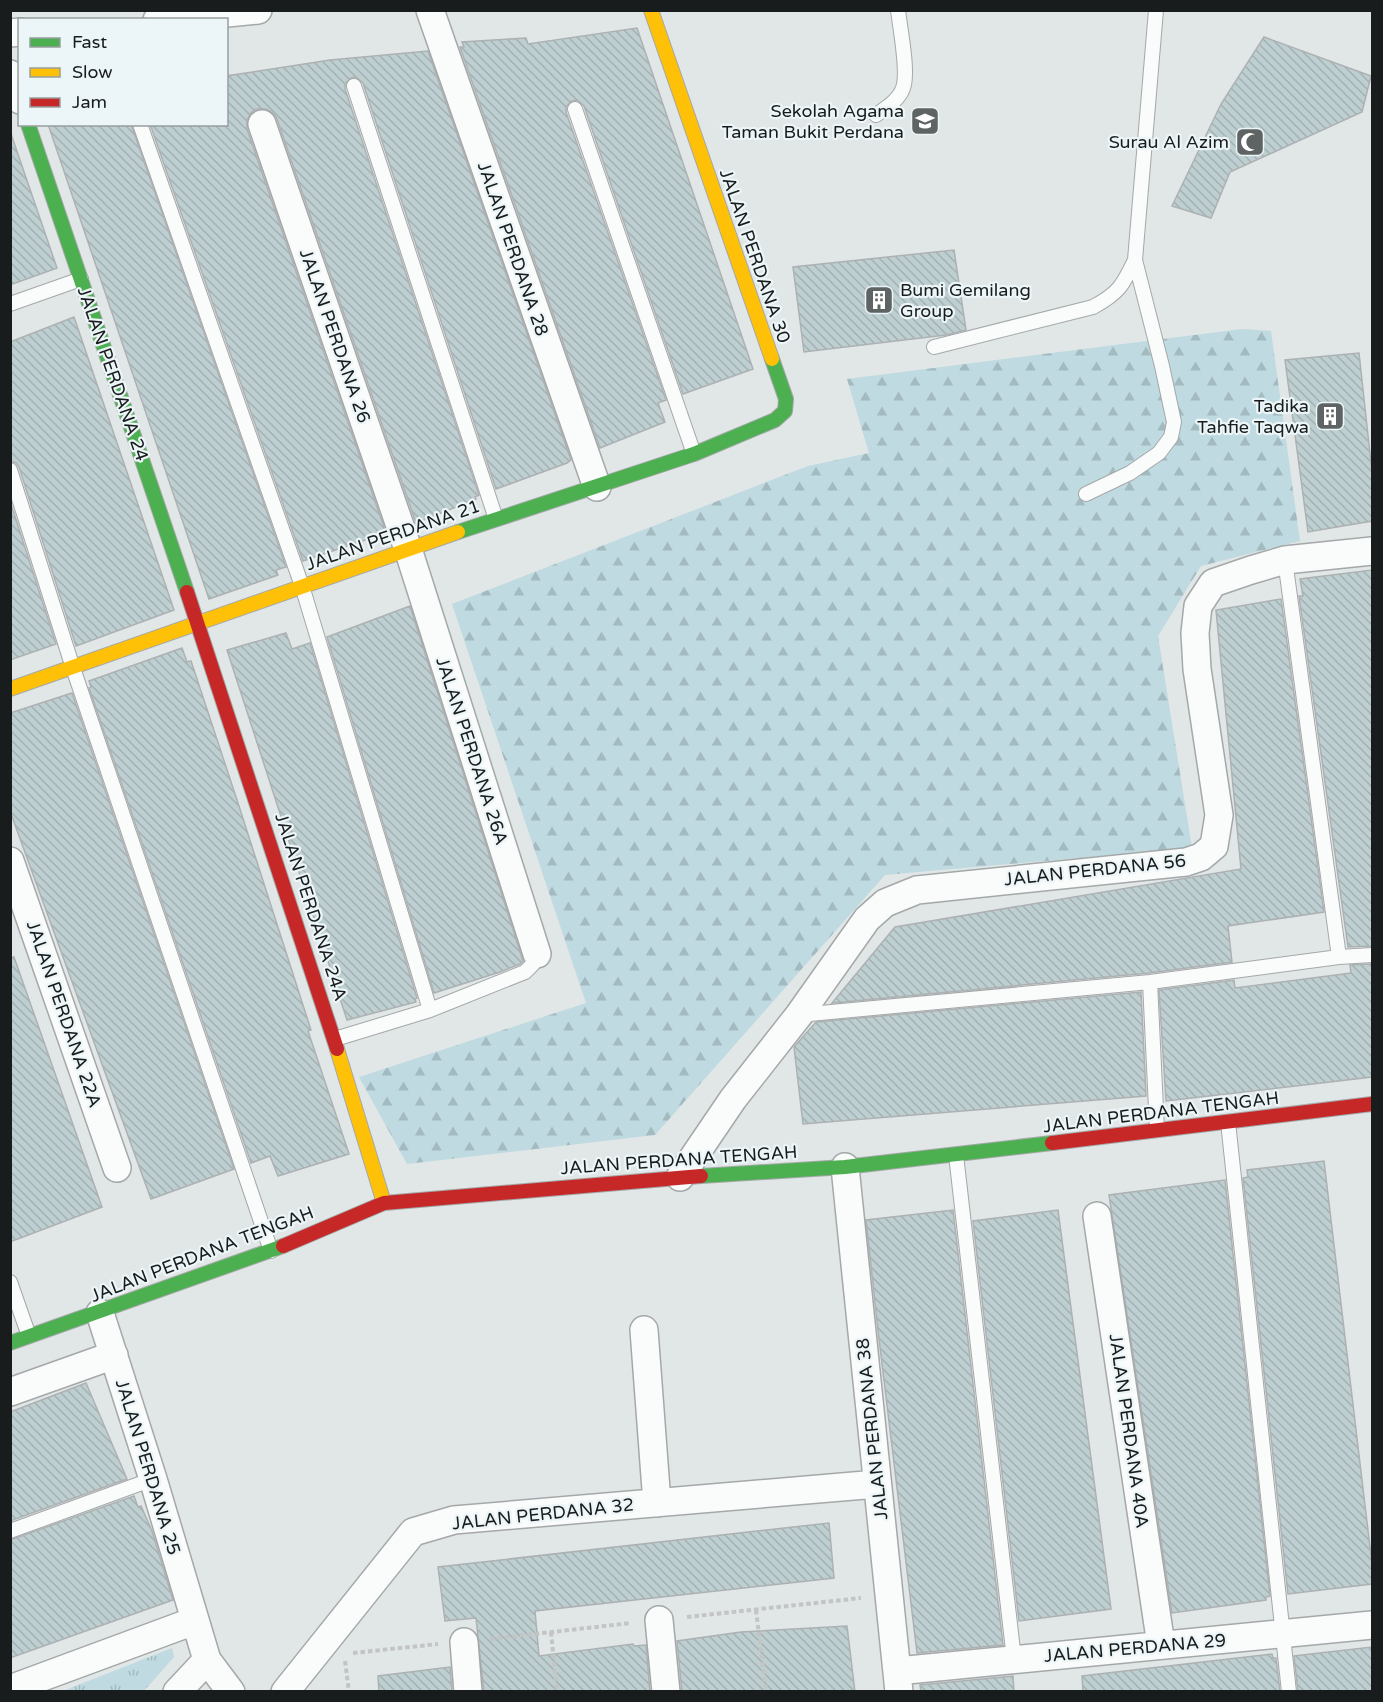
<svg xmlns="http://www.w3.org/2000/svg" width="1383" height="1702" viewBox="0 0 1383 1702" font-family="'Varela Round',sans-serif">
<defs>
<pattern id="grass-tufts" width="24" height="20" patternUnits="userSpaceOnUse" patternTransform="scale(1.5)"><rect width="24" height="20" fill="#bfdae0"/><path d="M3 7l-1-3M5 7V3M7 7l1-3M15 17l-1-3M17 17v-4M19 17l1-3" fill="none" stroke="#a3bac0"/></pattern>
<pattern id="forest-firs" width="22" height="20" patternUnits="userSpaceOnUse" patternTransform="scale(1.5)"><rect width="22" height="20" fill="#bfdae0"/><path d="M5 1l3.5 6h-7zM16 11l3.5 6h-7z" fill="#a3bac0"/></pattern>
<pattern id="building-back-hatch" width="6" height="6" patternUnits="userSpaceOnUse" patternTransform="scale(1.5)"><rect width="6" height="6" fill="#becfd2"/><path d="M-1 5l2 2M0 0l6 6M5-1l2 2" fill="none" stroke="#a3b1b4"/></pattern>
</defs>
<rect width="100%" height="100%" fill="#e1e6e7"/>
<!-- grass -->
<path fill="url(#grass-tufts)" d="M 172,1648 L 174,1657 L 144,1691 L 63,1691 Z"/>
<!-- forest -->
<path fill="url(#forest-firs)" d="M 1242,329 L 1271,331 L 1300,541 L 1201,566 L 1158,636 L 1192,848 L 885,875 L 655,1135 L 407,1164 L 359,1077 L 586,1003 L 452,604 L 808,466 L 869,453 L 847,379 Z"/>
<!-- building -->
<path fill="url(#building-back-hatch)" stroke="#adb1b2" stroke-width="1.5" d="M 637,28 L 753,369 L 683,394 L 584,106 L 577,100 L 572,101 L 566,107 L 566,112 L 666,400 L 658,403 L 665,422 L 600,448 L 460,47 L 464,47 L 462,42 L 526,38 L 528,44 Z
M 1264,37 L 1371,76 L 1362,112 L 1230,172 L 1211,218 L 1172,206 L 1221,104 Z
M 428,51 L 571,460 L 567,463 L 496,489 L 363,83 L 356,77 L 351,78 L 345,84 L 345,89 L 479,495 L 475,497 L 476,499 L 416,523 L 277,119 L 273,113 L 266,109 L 256,109 L 251,113 L 247,120 L 247,129 L 386,533 L 303,561 L 150,124 L 226,124 L 226,76 L 330,60 Z
M 48,124 L 131,124 L 286,567 L 276,570 L 278,575 L 209,599 Z
M 10,131 L 57,268 L 10,285 Z
M 954,250 L 966,330 L 946,335 L 804,352 L 793,267 Z
M 74,317 L 174,610 L 76,646 L 19,467 L 16,463 L 10,461 L 10,342 Z
M 1359,353 L 1372,472 L 1372,521 L 1308,532 L 1285,360 Z
M 10,501 L 56,644 L 10,660 Z
M 1372,570 L 1372,946 L 1348,947 L 1299,596 L 1303,596 L 1300,579 Z
M 1281,599 L 1324,912 L 1228,926 L 1232,962 L 1149,973 L 832,1003 L 895,927 L 1241,869 L 1216,610 Z
M 410,606 L 523,961 L 520,964 L 500,972 L 434,993 L 327,637 Z
M 286,633 L 292,649 L 310,643 L 417,998 L 415,999 L 416,1002 L 347,1020 L 227,650 Z
M 182,648 L 187,662 L 191,661 L 238,803 L 311,1030 L 308,1031 L 349,1154 L 278,1176 L 270,1156 L 251,1163 L 89,688 L 91,687 L 89,681 Z
M 72,693 L 234,1169 L 151,1199 L 10,811 L 10,713 Z
M 14,957 L 102,1207 L 10,1242 L 10,958 Z
M 1372,964 L 1372,1077 L 1166,1101 L 1159,990 L 1234,980 L 1235,988 L 1351,973 L 1350,965 Z
M 1141,992 L 1146,1096 L 803,1124 L 794,1047 L 816,1022 Z
M 1324,1161 L 1372,1564 L 1372,1584 L 1288,1594 L 1243,1178 L 1248,1177 L 1247,1170 Z
M 1225,1180 L 1270,1596 L 1266,1597 L 1266,1600 L 1172,1613 L 1109,1195 Z
M 953,1210 L 1003,1645 L 917,1653 L 879,1339 L 866,1220 Z
M 1058,1210 L 1111,1609 L 1019,1621 L 973,1221 Z
M 86,1383 L 127,1479 L 10,1521 L 10,1412 Z
M 134,1496 L 138,1507 L 141,1506 L 152,1531 L 173,1600 L 10,1658 L 10,1540 Z
M 829,1523 L 834,1578 L 535,1611 L 539,1656 L 633,1644 L 634,1646 L 646,1645 L 650,1692 L 484,1692 L 476,1618 L 445,1621 L 438,1567 Z
M 847,1626 L 855,1692 L 682,1692 L 677,1641 L 741,1632 Z
M 1372,1647 L 1372,1692 L 1298,1692 L 1294,1656 Z
M 1272,1654 L 1273,1658 L 1276,1658 L 1280,1692 L 1083,1692 L 1082,1676 Z
M 450,1667 L 452,1692 L 379,1692 L 378,1676 Z
M 1013,1676 L 1014,1692 L 921,1692 L 920,1685 Z"/>
<g fill="none" stroke-linecap="round" stroke-linejoin="round">
<!-- lane casing -->
<g stroke="#a4a8a9" stroke-width="16">
<path id="lane" d="M 354,86 L 496,519
M 575,109 L 694,454
M 876,115 C 886,108 899,100 903,88 C 909,72 900,29 898,10
M 140,124 L 302,586 L 430,1010
M 10,304 L 81,279
M 934,347 L 1093,307 C 1119,293 1123,285 1135,260 L 1156,10
M 10,470 L 73,668 L 271,1251
M 1086,494 L 1130,473 L 1159,453 L 1171,437 L 1174,422 L 1162,366 L 1135,260
M 1285,560 L 1339,957
M 1150,982 L 1157,1130
M 799,1015 L 1150,982 L 1339,957 L 1372,955
M 335,1039 L 430,1010 L 525,972 L 533,964 L 537,954
M 1228,1122 L 1289,1692
M 956,1155 L 1014,1659
M 10,1282 L 29,1336
M 10,1531 L 153,1479"/>
</g>
<!-- street casing -->
<g stroke="#a4a8a9" stroke-width="30">
<path id="street" d="M 430,10 L 597,487
M 157,20 L 258,10
M 10,33 L 20,32
M 10,74 L 20,100
M 262,124 L 408,549 L 537,954
M 10,861 L 117,1168
M 845,1167 L 899,1692
M 680,1177 L 733,1099 L 799,1015 L 867,919 L 885,903 L 917,890 L 1186,862 L 1201,857 L 1214,846 L 1219,815 L 1197,669 L 1195,633 L 1198,606 L 1213,583 L 1251,570 L 1285,560 L 1372,551
M 1097,1216 L 1161,1645
M 100,1313 L 153,1479 L 207,1660 L 231,1692
M 644,1330 L 657,1503
M 10,1392 L 114,1355
M 659,1620 L 666,1692
M 464,1642 L 468,1692
M 897,1671 L 1372,1625
M 10,1689 L 194,1621
M 177,1692 L 207,1660
M 285,1692 L 413,1532 L 454,1520 L 877,1484"/>
</g>
<!-- fast casing -->
<g stroke="#a4a8a9" stroke-width="16">
<path id="fast" d="M 28,124 L 187,592
M 458,532 L 694,454 L 775,420 L 785,411 L 786,399 L 772,359
M 701,1176 L 845,1167 L 1052,1143
M 10,1343 L 283,1246"/>
</g>
<!-- slow casing -->
<g stroke="#a4a8a9" stroke-width="16">
<path id="slow" d="M 651,10 L 772,359
M 10,689 L 458,532
M 337,1049 L 384,1203"/>
</g>
<!-- jam casing -->
<g stroke="#a4a8a9" stroke-width="16">
<path id="jam" d="M 187,592 L 337,1049
M 1052,1143 L 1372,1104
M 283,1246 L 384,1203 L 701,1176"/>
</g>
<!-- path -->
<path stroke="#c3c4c4" stroke-width="4" stroke-dasharray="4.5 3" stroke-linecap="butt" d="M 756,1610 L 766,1692
M 687,1617 L 861,1598
M 551,1632 L 557,1692
M 490,1639 L 631,1623
M 353,1653 L 438,1644
M 345,1661 L 349,1692"/>
<!-- lane -->
<use href="#lane" stroke="#fafbfb" stroke-width="14"/>
<!-- street -->
<use href="#street" stroke="#fafbfb" stroke-width="27"/>
<!-- fast -->
<use href="#fast" stroke="#4caf50" stroke-width="14"/>
<!-- slow -->
<use href="#slow" stroke="#ffc107" stroke-width="14"/>
<!-- jam -->
<use href="#jam" stroke="#c62828" stroke-width="14"/>
</g>
<!-- icons -->
<defs>
<g id="school-square" transform="scale(1.5)"><rect x="-9" y="-9" width="18" height="18" rx="4" fill="#5e6363" stroke="#ecf5f7"/><path d="M0-5L7-2L0 1L-7-2ZM-4 1L0 2.5L4 1V4Q0 6-4 4Z" fill="#fff"/></g>
<g id="mosque-square" transform="scale(1.5)"><rect x="-9" y="-9" width="18" height="18" rx="4" fill="#5e6363" stroke="#ecf5f7"/><path d="M3.5-4.9A6 6 0 1 0 3.5 4.9A5 5 0 1 1 3.5-4.9Z" fill="#fff"/></g>
<g id="building-square" transform="scale(1.5)"><rect x="-9" y="-9" width="18" height="18" rx="4" fill="#5e6363" stroke="#ecf5f7"/><path d="M-4-6H4V6H1V3H-1V6H-4ZM-2.5-4.3h1.7v1.8h-1.7ZM.8-4.3h1.7v1.8H.8ZM-2.5-1h1.7V.8h-1.7ZM.8-1h1.7V.8H.8Z" fill="#fff"/></g>
</defs>
<g fill-rule="evenodd">
<use href="#school-square" x="925" y="121"/>
<use href="#mosque-square" x="1250" y="142"/>
<use href="#building-square" x="879" y="300"/>
<use href="#building-square" x="1330" y="416"/>
</g>
<g text-anchor="middle" dominant-baseline="central" stroke-width="4.5" stroke-linejoin="round" paint-order="stroke">
<!-- poi labels -->
<g font-size="18" fill="#181c1c" stroke="#ecf5f7" text-anchor="end">
<text x="904" y="111">Sekolah Agama<tspan x="904" dy="21">Taman Bukit Perdana</tspan></text>
<text x="1229" y="142">Surau Al Azim</text>
<text x="900" y="290" text-anchor="start">Bumi Gemilang<tspan x="900" dy="21">Group</tspan></text>
<text x="1309" y="406">Tadika<tspan x="1309" dy="21">Tahfie Taqwa</tspan></text>
</g>
<!-- street labels -->
<g font-size="18" fill="#181c1c" stroke="#ecf5f7">
<text transform="translate(513 249) rotate(71)">JALAN PERDANA 28</text>
<text transform="translate(755 256) rotate(71)">JALAN PERDANA 30</text>
<text transform="translate(335 336) rotate(71)">JALAN PERDANA 26</text>
<text transform="translate(113 374) rotate(71)">JALAN PERDANA 24</text>
<text transform="translate(393 535) rotate(-19)">JALAN PERDANA 21</text>
<text transform="translate(472 751) rotate(72)">JALAN PERDANA 26A</text>
<text transform="translate(1095 870) rotate(-6)">JALAN PERDANA 56</text>
<text transform="translate(311 907) rotate(72)">JALAN PERDANA 24A</text>
<text transform="translate(64 1014) rotate(71)">JALAN PERDANA 22A</text>
<text transform="translate(1161 1112) rotate(-7)">JALAN PERDANA TENGAH</text>
<text transform="translate(679 1160) rotate(-4)">JALAN PERDANA TENGAH</text>
<text transform="translate(202 1254) rotate(-21)">JALAN PERDANA TENGAH</text>
<text transform="translate(872 1429) rotate(-96)">JALAN PERDANA 38</text>
<text transform="translate(1129 1431) rotate(82)">JALAN PERDANA 40A</text>
<text transform="translate(148 1467) rotate(73)">JALAN PERDANA 25</text>
<text transform="translate(543 1514) rotate(-6)">JALAN PERDANA 32</text>
<text transform="translate(1135 1648) rotate(-5)">JALAN PERDANA 29</text>
</g>
</g>
<!-- border -->
<rect width="1383" height="1702" fill="none" stroke="#181c1c" stroke-width="24"/>
<!-- legend -->
<rect x="18" y="18" width="210" height="108" fill="#ecf5f7" stroke="#979e9f" stroke-width="1.5"/>
<rect x="30" y="38" width="30" height="9" fill="#4caf50" stroke="#979e9f" stroke-width="1.5"/>
<text x="72" y="48" font-size="18" fill="#181c1c">Fast</text>
<rect x="30" y="68" width="30" height="9" fill="#ffc107" stroke="#979e9f" stroke-width="1.5"/>
<text x="72" y="78" font-size="18" fill="#181c1c">Slow</text>
<rect x="30" y="98" width="30" height="9" fill="#c62828" stroke="#979e9f" stroke-width="1.5"/>
<text x="72" y="108" font-size="18" fill="#181c1c">Jam</text>
</svg>
